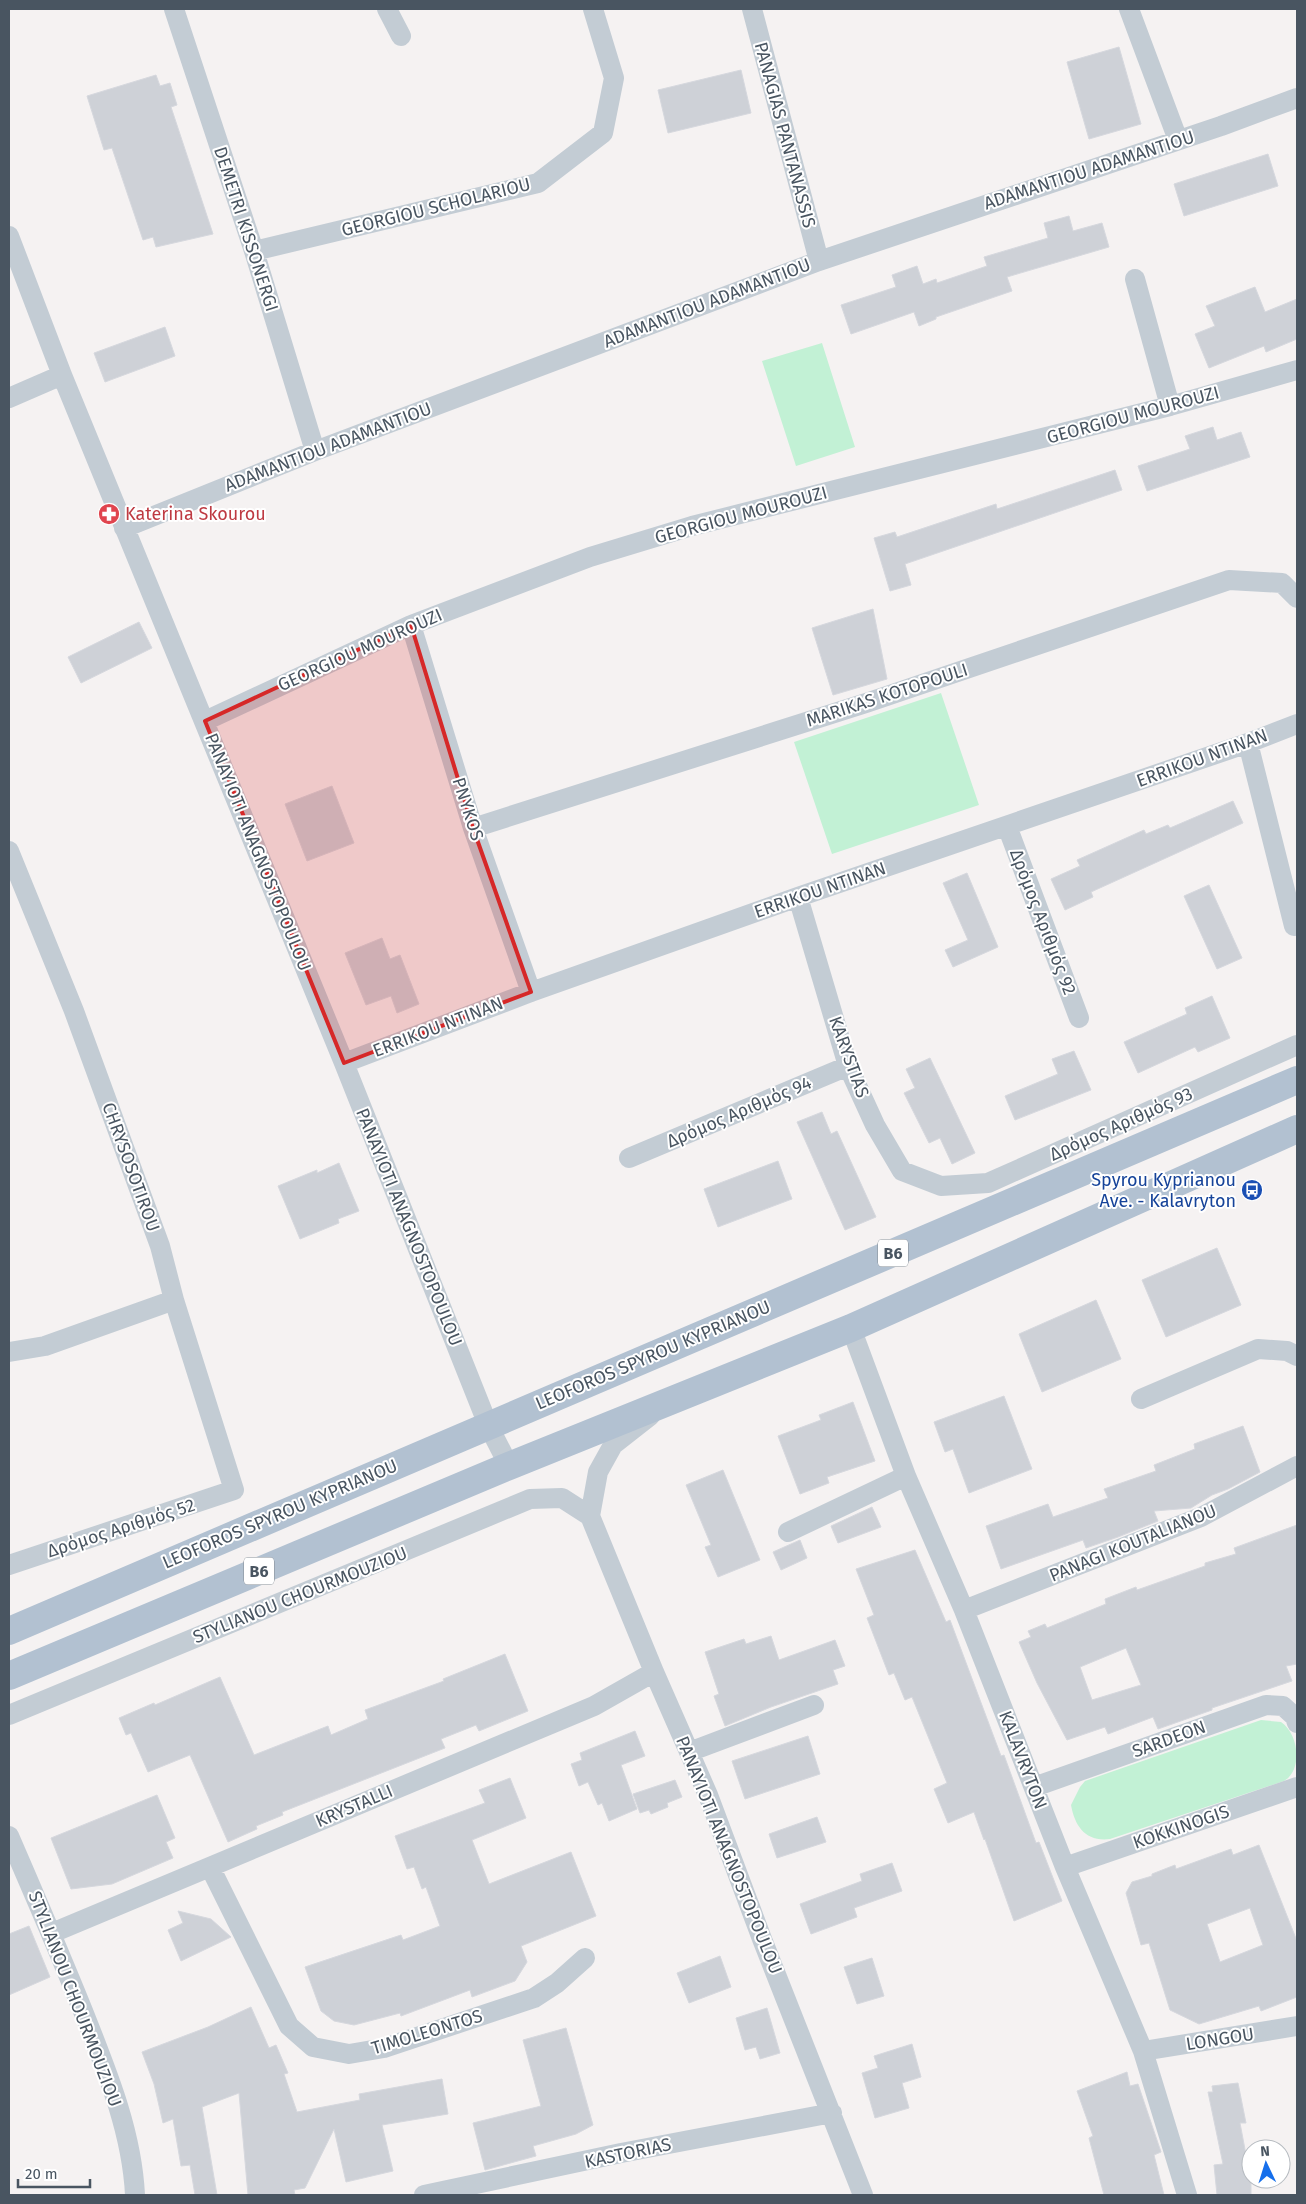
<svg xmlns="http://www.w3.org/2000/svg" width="1306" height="2204" viewBox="0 0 1306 2204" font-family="'Fira Sans',sans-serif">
<rect width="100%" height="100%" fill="#f5f2f2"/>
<!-- green -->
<path fill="#c2f1d5" d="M 822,343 L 855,447 L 796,466 L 762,361 Z
M 941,693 L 979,805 L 832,854 L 794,742 Z
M 1261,1720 L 1281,1722 C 1299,1734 1303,1770 1284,1781 L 1110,1839 C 1086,1842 1075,1827 1071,1805 L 1080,1787 L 1085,1781 Z"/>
<!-- building -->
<path fill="#ced1d7" stroke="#d6d8de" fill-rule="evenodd" d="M 1119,47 L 1141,124 L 1089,139 L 1067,62 Z
M 741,70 L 751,113 L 668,133 L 658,90 Z
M 156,75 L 160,86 L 170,83 L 177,105 L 171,107 L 213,234 L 156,247 L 153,237 L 143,240 L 112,148 L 104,150 L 87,96 Z
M 1268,154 L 1278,186 L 1184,216 L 1174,184 Z
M 1069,216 L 1073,231 L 1102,223 L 1109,247 L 1007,277 L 1012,291 L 936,317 L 936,319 L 919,326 L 914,312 L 851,334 L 841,305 L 896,287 L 892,275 L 917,266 L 923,284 L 936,279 L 937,283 L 987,266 L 984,257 L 1048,238 L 1044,223 Z
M 1255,287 L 1265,312 L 1297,299 L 1297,339 L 1266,352 L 1264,346 L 1209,368 L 1195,334 L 1215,326 L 1206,306 Z
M 165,327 L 175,356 L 105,382 L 94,353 Z
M 1213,427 L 1217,440 L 1241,432 L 1250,457 L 1147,491 L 1138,466 L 1190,449 L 1185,436 Z
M 1115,470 L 1122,490 L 905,564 L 911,585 L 890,591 L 874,538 L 895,532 L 897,537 L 996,504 L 997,509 Z
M 873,609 L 887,679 L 833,695 L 812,628 Z
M 139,622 L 152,648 L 81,683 L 68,657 Z
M 332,786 L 354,843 L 307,861 L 285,804 Z
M 1233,801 L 1243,823 L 1091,892 L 1093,897 L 1065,910 L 1051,879 L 1080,866 L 1077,860 L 1144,830 L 1146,834 L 1168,825 L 1170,828 Z
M 967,873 L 998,947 L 953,967 L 945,950 L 968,940 L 943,883 Z
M 1209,885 L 1242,958 L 1217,969 L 1184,896 Z
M 382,938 L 390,959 L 400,955 L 419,1004 L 397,1013 L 391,996 L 366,1005 L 345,953 Z
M 1212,996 L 1230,1038 L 1198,1052 L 1195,1047 L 1138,1073 L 1124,1042 L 1187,1014 L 1185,1008 Z
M 1074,1051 L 1091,1090 L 1015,1120 L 1005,1096 L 1058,1074 L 1052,1059 Z
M 930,1058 L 975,1153 L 952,1164 L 940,1138 L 929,1143 L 904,1093 L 915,1088 L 906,1069 Z
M 822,1112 L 831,1134 L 837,1131 L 876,1217 L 845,1230 L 797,1122 Z
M 778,1161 L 792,1199 L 718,1227 L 704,1189 Z
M 339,1163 L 359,1211 L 338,1219 L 339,1223 L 300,1239 L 278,1186 L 317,1170 L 317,1173 Z
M 1217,1248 L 1241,1305 L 1166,1337 L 1142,1280 Z
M 1096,1300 L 1121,1359 L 1042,1392 L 1019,1334 Z
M 1004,1396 L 1032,1469 L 969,1493 L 953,1449 L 945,1452 L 934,1422 Z
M 853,1402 L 875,1461 L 827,1477 L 829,1483 L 800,1494 L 778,1436 L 821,1420 L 819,1415 Z
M 1243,1426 L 1260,1472 L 1228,1489 L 1212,1495 L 1191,1508 L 1154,1511 L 1158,1521 L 1118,1537 L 1086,1548 L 1083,1540 L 1001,1569 L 986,1526 L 1048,1504 L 1053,1517 L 1108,1498 L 1104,1489 L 1156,1471 L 1154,1465 L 1195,1449 L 1194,1444 Z
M 723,1470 L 760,1560 L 718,1577 L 705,1547 L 711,1545 L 686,1485 Z
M 872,1507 L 881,1527 L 838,1543 L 831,1526 Z
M 1297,1525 L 1297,1664 L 1286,1666 L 1292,1681 L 1212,1708 L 1212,1710 L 1158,1729 L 1153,1717 L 1108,1734 L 1105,1727 L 1067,1740 L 1037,1683 L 1019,1642 L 1031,1637 L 1028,1631 L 1045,1624 L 1047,1628 L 1106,1604 L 1105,1599 L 1136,1587 L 1137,1590 L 1205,1566 L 1205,1563 L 1236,1554 L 1234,1548 ZM 1126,1648 L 1141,1685 L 1092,1700 L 1080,1667 Z
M 800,1540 L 807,1558 L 781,1570 L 773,1552 Z
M 915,1550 L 946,1622 L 950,1620 L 1001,1756 L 1004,1755 L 1036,1843 L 1039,1842 L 1062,1901 L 1014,1921 L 985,1839 L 984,1840 L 974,1812 L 948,1823 L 934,1789 L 947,1783 L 912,1697 L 905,1700 L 894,1673 L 889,1675 L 867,1618 L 874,1615 L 856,1569 Z
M 771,1636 L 779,1660 L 835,1640 L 845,1666 L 833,1670 L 838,1684 L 771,1707 L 725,1726 L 714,1696 L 719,1694 L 705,1652 L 744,1639 L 746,1644 Z
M 505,1654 L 528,1711 L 479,1731 L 476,1725 L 441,1739 L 445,1748 L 282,1812 L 283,1815 L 256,1826 L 257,1829 L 228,1842 L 190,1755 L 148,1772 L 131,1733 L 126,1735 L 119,1718 L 154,1703 L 155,1705 L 220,1677 L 254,1755 L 328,1726 L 331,1735 L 368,1719 L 365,1710 L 444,1681 L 443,1679 Z
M 635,1731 L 645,1756 L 621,1765 L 637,1809 L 609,1821 L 602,1803 L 598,1805 L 588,1782 L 579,1786 L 571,1764 L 582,1760 L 580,1753 Z
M 808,1736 L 820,1774 L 745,1799 L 732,1761 Z
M 510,1778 L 526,1818 L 472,1840 L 489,1884 L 571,1852 L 596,1916 L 521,1946 L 527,1962 L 515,1981 L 472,1997 L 470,1990 L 401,2016 L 400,2013 L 354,2025 L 334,2021 L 321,2011 L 305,1967 L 401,1935 L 403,1940 L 440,1926 L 426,1887 L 422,1889 L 414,1867 L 407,1869 L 395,1836 L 485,1803 L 479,1790 Z
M 675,1780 L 682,1797 L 667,1803 L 668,1807 L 651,1814 L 649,1810 L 640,1813 L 633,1794 Z
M 157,1795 L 175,1838 L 166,1842 L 173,1858 L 112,1884 L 71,1889 L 51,1838 Z
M 817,1817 L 826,1842 L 777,1858 L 769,1834 Z
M 1259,1845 L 1297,1941 L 1297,1997 L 1261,2011 L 1259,2006 L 1199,2024 L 1170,2010 L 1149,1943 L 1141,1945 L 1126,1893 L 1132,1882 L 1152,1876 L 1152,1874 L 1175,1865 L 1176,1869 L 1231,1849 L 1233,1855 ZM 1250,1908 L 1263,1945 L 1220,1962 L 1207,1924 Z
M 892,1863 L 902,1891 L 854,1908 L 857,1917 L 811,1934 L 800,1904 L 862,1881 L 860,1874 Z
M 178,1911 L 211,1919 L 231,1937 L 181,1961 L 168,1930 L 183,1923 Z
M 29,1926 L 50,1977 L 9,1995 L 9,1934 Z
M 720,1956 L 731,1987 L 689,2003 L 677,1973 Z
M 872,1958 L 884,1996 L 857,2004 L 844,1967 Z
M 251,2007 L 269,2048 L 276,2045 L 288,2073 L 284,2074 L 297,2112 L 360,2100 L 359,2094 L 442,2079 L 448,2114 L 382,2125 L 393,2171 L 346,2182 L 334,2129 L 305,2188 L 294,2190 L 295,2195 L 248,2195 L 239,2093 L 202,2107 L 217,2195 L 195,2195 L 190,2165 L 181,2166 L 173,2119 L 163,2123 L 154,2084 L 142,2052 L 208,2027 Z
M 767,2008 L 780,2053 L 760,2059 L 756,2047 L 745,2050 L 736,2018 Z
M 566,2028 L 593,2125 L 576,2134 L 533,2146 L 536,2156 L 485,2170 L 473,2123 L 541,2106 L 523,2040 Z
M 912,2044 L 921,2077 L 902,2083 L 909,2108 L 875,2118 L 862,2073 L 878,2068 L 874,2056 Z
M 1127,2072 L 1130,2086 L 1138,2084 L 1161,2152 L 1154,2155 L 1164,2195 L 1104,2195 L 1089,2138 L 1093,2136 L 1077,2091 Z
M 1238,2083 L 1246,2123 L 1240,2123 L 1247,2160 L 1251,2160 L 1251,2195 L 1217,2195 L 1214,2165 L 1223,2164 L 1208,2092 L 1213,2092 L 1212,2086 Z"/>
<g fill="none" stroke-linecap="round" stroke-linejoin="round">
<!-- minor -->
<path stroke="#c3ccd4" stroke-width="20" d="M 174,9 L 254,251 L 315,451
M 387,9 L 401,36
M 752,9 L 819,261
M 1129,9 L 1178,140
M 9,236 L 62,375 L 344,1063 L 488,1425 L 509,1466
M 254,251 L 538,183 L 603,133 L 614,78 L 593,9
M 1135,279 L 1170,406
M 9,398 L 62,375
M 124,528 L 315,451 L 819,261 L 1221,126 L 1297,98
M 411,625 L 473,828 L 531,992
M 205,721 L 411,625 L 590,557 L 692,526 L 1170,406 L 1297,370
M 1248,743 L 1294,926
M 1007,826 L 1079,1018
M 473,828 L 866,703 L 1229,580 L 1282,583 L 1297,598
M 9,851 L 74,1011 L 160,1246 L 174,1300 L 234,1490 L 9,1565
M 798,897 L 848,1066 L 875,1125 L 902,1171 L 941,1186 L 988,1183 L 1297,1045
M 344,1063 L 531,992 L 798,897 L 1248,743 L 1297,724
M 629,1158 L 848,1066
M 851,1328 L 906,1476 L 964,1610 L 1065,1867 L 1143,2051 L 1187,2195
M 9,1352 L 45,1346 L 174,1300
M 1141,1399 L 1258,1349 L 1287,1351 L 1297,1356
M 590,1516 L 654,1672 L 708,1795 L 762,1939 L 863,2195
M 590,1516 L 598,1472 L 613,1445 L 650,1416
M 788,1532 L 906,1476
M 964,1610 L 1201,1517 L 1297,1466
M 9,1715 L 530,1499 L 562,1498 L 590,1516
M 689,1752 L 814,1705
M 1034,1787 L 1266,1705 L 1283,1706 L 1295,1717 L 1297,1723
M 9,1836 C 35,1896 61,1956 85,2016 C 108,2074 132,2133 135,2195
M 210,1867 L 289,2026 L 313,2047 L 349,2054 L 384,2048 L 534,1998 L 557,1983 L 585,1958
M 1065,1867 L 1297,1787
M 52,1933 L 594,1706 L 654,1672
M 1143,2051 L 1297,2026
M 424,2195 L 621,2153 L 832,2113"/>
<!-- primary -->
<path stroke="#b2c1d1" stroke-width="28" d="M 9,1631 L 1297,1080
M 9,1676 L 509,1466 L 851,1328 L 1297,1129"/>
</g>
<!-- marked area -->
<path fill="#d62828" fill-opacity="0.2" stroke="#d62828" stroke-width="4" stroke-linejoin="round" d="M 411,625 L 473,828 L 531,992 L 344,1063 L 205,721 Z"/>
<!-- icons -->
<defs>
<g id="pharmacy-disc" transform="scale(1.125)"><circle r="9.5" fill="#e0444e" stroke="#fff"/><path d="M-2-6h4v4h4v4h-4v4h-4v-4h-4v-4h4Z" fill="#fff"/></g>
<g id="bus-disc" transform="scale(1.125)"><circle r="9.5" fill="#1a4fb4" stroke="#fff"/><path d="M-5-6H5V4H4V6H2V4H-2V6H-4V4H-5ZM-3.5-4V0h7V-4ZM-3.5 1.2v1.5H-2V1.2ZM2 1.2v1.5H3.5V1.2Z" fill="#fff"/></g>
</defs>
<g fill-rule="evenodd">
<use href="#pharmacy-disc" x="109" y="514"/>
<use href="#bus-disc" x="1252" y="1190"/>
</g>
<g text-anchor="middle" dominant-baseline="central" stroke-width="4" stroke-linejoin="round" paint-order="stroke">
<!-- shield labels -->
<g fill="#fff" stroke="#808890" stroke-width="1">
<rect x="878" y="1239.5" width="30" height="27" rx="4"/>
<rect x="244" y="1557.5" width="30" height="27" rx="4"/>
</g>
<g font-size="16" font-weight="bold" fill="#495561">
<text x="893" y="1253">B6</text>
<text x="259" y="1571">B6</text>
</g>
<!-- street labels -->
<g font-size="18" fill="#495561" stroke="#fff">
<text transform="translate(785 135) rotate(75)">PANAGIAS PANTANASSIS</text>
<text transform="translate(1089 170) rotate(-18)">ADAMANTIOU ADAMANTIOU</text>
<text transform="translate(436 207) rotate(-14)">GEORGIOU SCHOLARIOU</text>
<text transform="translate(246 229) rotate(72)">DEMETRI KISSONERGI</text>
<text transform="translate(707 303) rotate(-21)">ADAMANTIOU ADAMANTIOU</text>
<text transform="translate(1133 415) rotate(-15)">GEORGIOU MOUROUZI</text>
<text transform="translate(328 447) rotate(-21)">ADAMANTIOU ADAMANTIOU</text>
<text transform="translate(741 515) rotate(-15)">GEORGIOU MOUROUZI</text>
<text transform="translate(360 650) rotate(-24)">GEORGIOU MOUROUZI</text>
<text transform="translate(887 695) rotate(-18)">MARIKAS KOTOPOULI</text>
<text transform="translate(1202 758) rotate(-20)">ERRIKOU NTINAN</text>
<text transform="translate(468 809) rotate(72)">PNYKOS</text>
<text transform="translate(258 852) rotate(68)">PANAYIOTI ANAGNOSTOPOULOU</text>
<text transform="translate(820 890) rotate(-19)">ERRIKOU NTINAN</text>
<text transform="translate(1043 922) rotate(69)">Δρόμος Αριθμός 92</text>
<text transform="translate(438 1027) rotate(-21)">ERRIKOU NTINAN</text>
<text transform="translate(849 1057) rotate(70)">KARYSTIAS</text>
<text transform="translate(739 1112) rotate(-23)">Δρόμος Αριθμός 94</text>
<text transform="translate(1121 1124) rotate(-24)">Δρόμος Αριθμός 93</text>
<text transform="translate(131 1167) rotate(70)">CHRYSOSOTIROU</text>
<text transform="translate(409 1227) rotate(68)">PANAYIOTI ANAGNOSTOPOULOU</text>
<text transform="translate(653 1355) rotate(-23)">LEOFOROS SPYROU KYPRIANOU</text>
<text transform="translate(280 1514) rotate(-23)">LEOFOROS SPYROU KYPRIANOU</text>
<text transform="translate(121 1528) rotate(-18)">Δρόμος Αριθμός 52</text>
<text transform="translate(1133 1543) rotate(-22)">PANAGI KOUTALIANOU</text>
<text transform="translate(300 1595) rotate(-22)">STYLIANOU CHOURMOUZIOU</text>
<text transform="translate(1169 1739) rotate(-20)">SARDEON</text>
<text transform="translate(1023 1760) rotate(69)">KALAVRYTON</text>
<text transform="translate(354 1806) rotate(-23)">KRYSTALLI</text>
<text transform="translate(1181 1827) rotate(-19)">KOKKINOGIS</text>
<text transform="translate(729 1855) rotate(68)">PANAYIOTI ANAGNOSTOPOULOU</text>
<text transform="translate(75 1999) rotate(69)">STYLIANOU CHOURMOUZIOU</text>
<text transform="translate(427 2032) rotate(-17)">TIMOLEONTOS</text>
<text transform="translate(1220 2039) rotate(-9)">LONGOU</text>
<text transform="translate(628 2153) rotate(-12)">KASTORIAS</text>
</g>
<!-- health labels -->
<g font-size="18" fill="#be3a42" stroke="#fff" text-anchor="start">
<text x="125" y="514">Katerina Skourou</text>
</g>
<!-- transit labels -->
<g font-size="18" fill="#164399" stroke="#fff" text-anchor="end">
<text x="1236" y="1180">Spyrou Kyprianou<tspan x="1236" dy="21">Ave. - Kalavryton</tspan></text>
</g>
</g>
<!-- border -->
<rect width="1306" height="2204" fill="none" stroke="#495561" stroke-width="20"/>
<!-- north arrow -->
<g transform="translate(1266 2164) rotate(356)"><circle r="24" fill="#ffffff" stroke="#b6bbc0"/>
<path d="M0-4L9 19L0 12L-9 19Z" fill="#166feb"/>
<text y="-8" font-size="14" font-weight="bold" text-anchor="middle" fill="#495561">N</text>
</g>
<!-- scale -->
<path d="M18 2179v8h72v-8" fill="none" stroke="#495561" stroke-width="2.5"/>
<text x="25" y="2179" font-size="15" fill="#495561" stroke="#ffffff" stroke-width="4" paint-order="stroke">20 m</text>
</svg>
